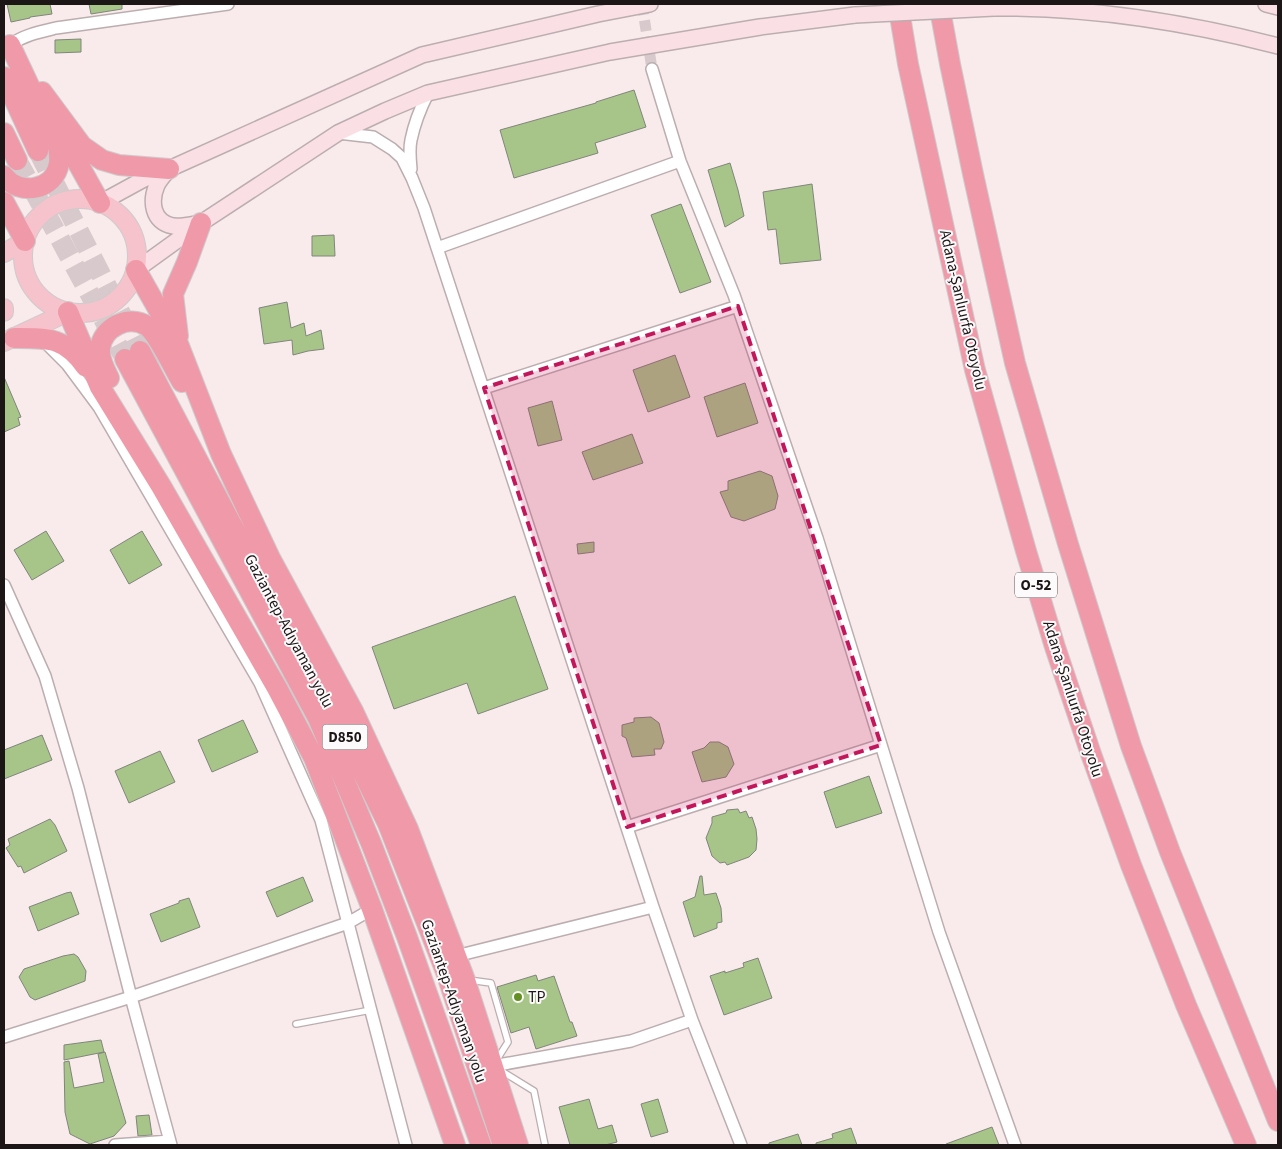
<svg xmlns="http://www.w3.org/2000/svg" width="1282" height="1149" viewBox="0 0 1282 1149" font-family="'Source Sans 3',sans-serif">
<rect width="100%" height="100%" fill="#f9eaec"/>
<!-- building -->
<path fill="#a8c589" stroke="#80857b" d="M 7,4 L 50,4 L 52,14 L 30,17 L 30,18 L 11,22 Z
M 89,4 L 122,4 L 122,9 L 91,14 Z
M 81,39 L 81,52 L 55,53 L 55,40 Z
M 634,90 L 646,127 L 595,143 L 598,153 L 514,178 L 500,130 L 596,103 L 596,102 Z
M 730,163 L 738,190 L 744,216 L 725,227 L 708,170 Z
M 812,184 L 821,260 L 780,264 L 776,229 L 768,230 L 763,192 Z
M 681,204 L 711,282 L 680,293 L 651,215 Z
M 334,235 L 335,256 L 312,256 L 312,236 Z
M 287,302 L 291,328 L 304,323 L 306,336 L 321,330 L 324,349 L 308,351 L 293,355 L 292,340 L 264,344 L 259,308 Z
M 675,355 L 690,397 L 648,412 L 633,370 Z
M 4,377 L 21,417 L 18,418 L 20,425 L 4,432 Z
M 745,383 L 758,423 L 717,437 L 704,397 Z
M 552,401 L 562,440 L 538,446 L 528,408 Z
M 632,434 L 643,463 L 593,480 L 582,452 Z
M 760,471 L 772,476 L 778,496 L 775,509 L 744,521 L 731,517 L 720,492 L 728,490 L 728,481 Z
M 46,531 L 64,561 L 32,580 L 14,550 Z
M 142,531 L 162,565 L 129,584 L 110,550 Z
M 594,542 L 594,552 L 578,554 L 577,544 Z
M 515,596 L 548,689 L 478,714 L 467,683 L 394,709 L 372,647 Z
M 651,717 L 659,723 L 664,742 L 661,749 L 654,749 L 655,755 L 632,757 L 626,738 L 622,736 L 622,725 L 634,722 L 634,718 Z
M 243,720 L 258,752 L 212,772 L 198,740 Z
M 42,735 L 52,760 L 4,779 L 4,750 Z
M 710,742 L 719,742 L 728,747 L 734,764 L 726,777 L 702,782 L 692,752 L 704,748 Z
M 160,751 L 175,782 L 129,803 L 115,771 Z
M 869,776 L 882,813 L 836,828 L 824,792 Z
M 738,809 L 740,813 L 746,811 L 749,818 L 752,817 L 756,829 L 757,839 L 756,850 L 749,857 L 727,865 L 725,862 L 720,863 L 712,856 L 706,838 L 712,823 L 712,817 L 726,813 L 727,810 Z
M 50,819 L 55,825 L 67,851 L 24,873 L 21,866 L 18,867 L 6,848 L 10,845 L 8,839 Z
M 700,876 L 702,876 L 704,895 L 716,893 L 721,908 L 722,922 L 717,923 L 717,928 L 694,937 L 683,902 L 695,897 Z
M 303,877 L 313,901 L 277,917 L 266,892 Z
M 71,892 L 79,914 L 38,931 L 29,907 L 66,893 Z
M 189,898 L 200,927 L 161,942 L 150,914 L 179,903 L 179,901 Z
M 74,954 L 78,957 L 86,971 L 85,981 L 35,1000 L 30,997 L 19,977 L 24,969 L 63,956 Z
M 758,958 L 772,998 L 724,1015 L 710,976 L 725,971 L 725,973 L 744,967 L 743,963 Z
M 536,975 L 538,981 L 554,976 L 570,1022 L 572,1022 L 577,1036 L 536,1049 L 529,1027 L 511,1033 L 497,987 Z
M 101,1040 L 104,1052 L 64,1060 L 64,1045 Z
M 105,1052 L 126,1123 L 114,1136 L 90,1144 L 70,1134 L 65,1112 L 64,1062 L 69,1061 L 74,1088 L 104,1082 L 98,1054 Z
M 589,1099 L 598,1129 L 612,1125 L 617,1142 L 605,1145 L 570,1145 L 559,1107 Z
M 658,1099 L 668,1132 L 651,1137 L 641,1104 Z
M 149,1115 L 152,1135 L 138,1136 L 136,1116 Z
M 992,1127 L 999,1145 L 946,1145 L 946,1144 Z
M 851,1128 L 857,1145 L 816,1145 L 816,1143 L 833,1138 L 832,1134 Z
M 798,1134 L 802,1145 L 769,1145 L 769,1143 Z"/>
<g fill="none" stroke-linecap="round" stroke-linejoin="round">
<!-- street-tunnel -->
<path stroke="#d8cacc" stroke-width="11" stroke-dasharray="11 5.5" stroke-linecap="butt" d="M 642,4 L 652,69"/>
<!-- highway-tunnel -->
<path stroke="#d8cacc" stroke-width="20" stroke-dasharray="20 10" stroke-linecap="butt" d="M 38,151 L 140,351
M 17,160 L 125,359"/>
<!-- lane casing -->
<g stroke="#bcaeb0" stroke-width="8">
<path id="lane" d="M 469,980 L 491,983 L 508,1042 L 496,1061
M 296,1024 L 371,1010
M 500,1070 L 534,1091 L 545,1145"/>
</g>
<!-- street casing -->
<g stroke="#bcaeb0" stroke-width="14">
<path id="street" d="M 10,45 C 24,35 39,32 56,28 L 228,4
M 652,69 L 680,161 L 734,295 L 817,538 L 939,932 L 1015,1145
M 338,133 L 373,137 L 392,149 L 402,158 L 412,178 L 424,208 L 653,907 L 692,1020 L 741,1145
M 411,169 C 410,159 409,149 411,140 C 414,125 421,107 428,93
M 437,248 L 680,161
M 45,342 L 67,364 L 99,407 L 260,683 L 321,820 L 406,1145
M 484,388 L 738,306
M 4,585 L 45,676 L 78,788 L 131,997 L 171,1145
M 627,827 L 881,745
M 456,956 L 653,907
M 4,1037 L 131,997 L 348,923 L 372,909
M 493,1066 L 631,1041 L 692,1020
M 115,1145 L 170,1141"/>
</g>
<!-- secondary casing -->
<g stroke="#bcaeb0" stroke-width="18">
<path id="secondary" d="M 1266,4 L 1278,7
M 994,8 C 1090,7 1185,22 1278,46
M 169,169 C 165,174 160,179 157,185 C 150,201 152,222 173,226 C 181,227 189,225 197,224
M 100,203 L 144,179 L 169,169 L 422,55 L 598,14 L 650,4
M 136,270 L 201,223 L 338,133 L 385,111 L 428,93 L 610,52 L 760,27 L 855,15"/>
</g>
<!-- primary casing -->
<g stroke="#cdcccc" stroke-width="20">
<path id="primary" d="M23 256a57 57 0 1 1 114 0a57 57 0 1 1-114 0Z
M 4,253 L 25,241
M 4,308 L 4,312
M 4,342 L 68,312"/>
</g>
<!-- highway casing -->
<g stroke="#cdcccc" stroke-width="22">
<path id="highway" d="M 898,4 L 908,64 L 975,370 L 1026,551 L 1055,647 L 1091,754 L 1131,865 L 1186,1005 L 1246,1145
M 939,4 L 950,64 L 973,174 L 1015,363 L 1068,544 L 1131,746 L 1170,852 L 1278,1121
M 4,77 L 38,151
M 42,92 L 82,146 L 102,160 L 119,165 L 169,169
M 4,133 L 17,160
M 61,133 L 100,203
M 4,176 C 20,197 55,190 59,163 C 60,158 59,153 58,147 L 10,45
M 4,202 L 25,241
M 136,270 L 179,346 L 221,454 L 270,558 L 353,711 L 408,829 L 465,980 L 518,1145
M 68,312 L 100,387 L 161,486 L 277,688 L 314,758 L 372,909 L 455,1145
M 178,336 L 173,294 L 187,262 L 201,223
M 14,338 C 48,338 65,337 86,367
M 140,351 L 273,603 L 328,701 L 388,824 L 446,972 L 503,1145
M 125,359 L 318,718 L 371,843 L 407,937 L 481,1145
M 109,378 C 104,368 99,359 100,349 C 102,327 129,314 147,326 C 158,334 174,369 182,382"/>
</g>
<!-- lane -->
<use href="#lane" stroke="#fff" stroke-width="5.5"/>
<!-- street -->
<use href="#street" stroke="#fff" stroke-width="11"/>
<!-- secondary -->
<use href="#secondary" stroke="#fae0e5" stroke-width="15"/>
<!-- primary -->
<use href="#primary" stroke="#f6c2cb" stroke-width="18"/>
<!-- highway -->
<use href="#highway" stroke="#f099a9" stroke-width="20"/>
<!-- secondary-bridge casing -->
<g stroke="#bcaeb0" stroke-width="18" stroke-linecap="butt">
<path id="secondary-bridge" d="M 855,15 L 994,8"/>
</g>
<!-- secondary-bridge -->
<use href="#secondary-bridge" stroke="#fae0e5" stroke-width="15"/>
</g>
<!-- marked area -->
<path fill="#c2185b" fill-opacity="0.2" stroke="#c2185b" stroke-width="4" stroke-dasharray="10 6" stroke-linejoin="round" d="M 738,306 L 881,745 L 627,827 L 484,388 Z"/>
<!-- markers -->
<circle fill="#649023" stroke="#fdfafb" stroke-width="2" cx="518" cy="997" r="5"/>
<g text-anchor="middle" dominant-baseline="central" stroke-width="4" stroke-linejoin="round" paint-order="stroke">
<!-- shield labels -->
<g fill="#fdfafb" stroke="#605a5b" stroke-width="1">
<rect x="1015" y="572.5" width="42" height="25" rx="4"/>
<rect x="322.5" y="724.5" width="45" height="25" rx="4"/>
</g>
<g font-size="15" font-weight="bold" fill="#1c1617">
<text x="1036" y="585">O-52</text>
<text x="345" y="737">D850</text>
</g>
<!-- street labels -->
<g font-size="16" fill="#1c1617" stroke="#fdfafb">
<text transform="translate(963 310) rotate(77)">Adana-Şanlıurfa Otoyolu</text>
<text transform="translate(289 631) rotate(62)">Gaziantep-Adıyaman yolu</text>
<text transform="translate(1073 699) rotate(72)">Adana-Şanlıurfa Otoyolu</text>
<text transform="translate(454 1001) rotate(71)">Gaziantep-Adıyaman yolu</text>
</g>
<!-- poi labels -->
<g font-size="16" fill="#1c1617" stroke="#fdfafb" text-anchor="start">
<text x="528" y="997">TP</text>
</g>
</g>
<!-- border -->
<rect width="1282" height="1149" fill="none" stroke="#1c1617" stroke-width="10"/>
</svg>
